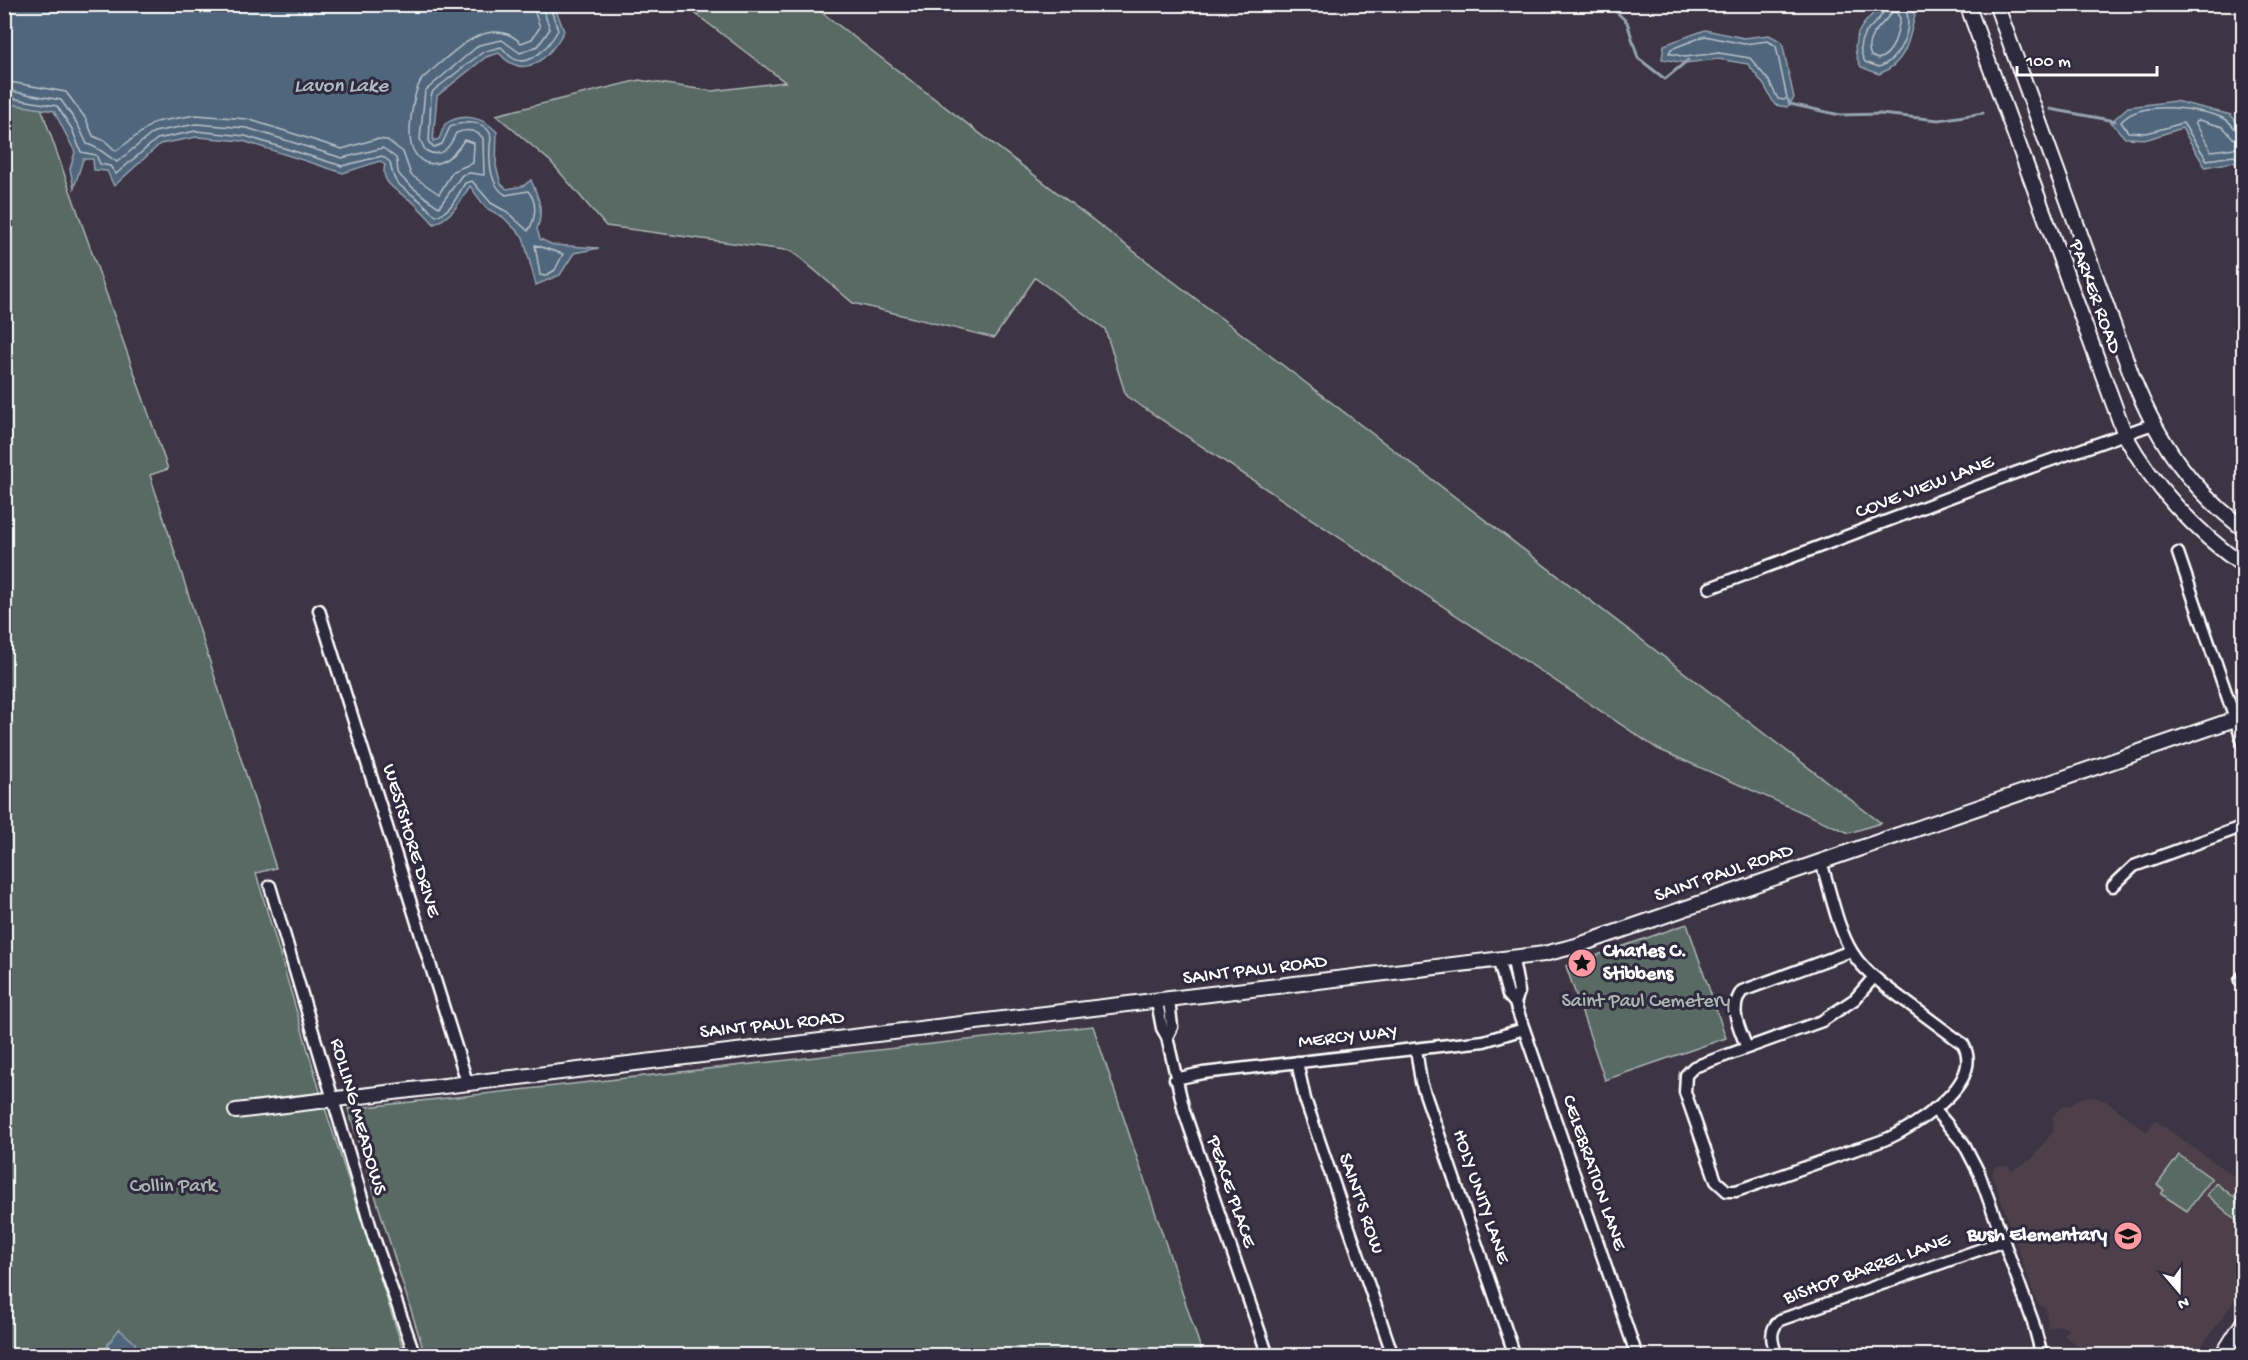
<svg xmlns="http://www.w3.org/2000/svg" width="2248" height="1360" viewBox="0 0 2248 1360" font-family="'Gochi Hand',sans-serif">
<rect width="100%" height="100%" fill="#3d3444"/>
<filter id="ink" filterUnits="userSpaceOnUse"><feTurbulence type="fractalNoise" baseFrequency=".0167" numOctaves="2"/><feDisplacementMap in="SourceGraphic" scale="12" xChannelSelector="R" yChannelSelector="G"/><feConvolveMatrix kernelMatrix="1 2 1 2 8 2 1 2 1" color-interpolation-filters="sRGB"/></filter>
<g filter="url(#ink)">
<!-- built -->
<path fill="#4d414c" d="M 2089,1096 L 2106,1101 L 2147,1132 L 2155,1120 L 2243,1183 L 2243,1289 L 2195,1355 L 2091,1355 L 2064,1336 L 2068,1329 L 2060,1325 L 2048,1329 L 2046,1308 L 2037,1303 L 1992,1174 L 1995,1166 L 2009,1166 L 2011,1171 L 2032,1159 L 2054,1130 L 2053,1116 L 2061,1107 L 2072,1105 L 2078,1099 Z"/>
<!-- green -->
<path fill="#586b64" stroke="#acb5b2" stroke-width="1.5" d="M 684,5 L 812,5 L 1881,823 L 1849,833 L 1658,749 L 1126,396 L 1105,329 L 1035,278 L 994,338 L 853,303 L 792,251 L 606,226 L 551,162 L 496,115 L 639,80 L 712,91 L 785,82 Z
M 4,56 L 25,62 L 168,469 L 150,475 L 276,868 L 256,873 L 325,1108 L 405,1355 L 5,1355 Z
M 1687,924 L 1726,1038 L 1605,1080 L 1566,966 Z
M 1093,1026 L 1203,1355 L 425,1355 L 348,1109 Z
M 2179,1155 L 2212,1179 L 2187,1211 L 2161,1194 L 2164,1190 L 2157,1185 Z
M 2216,1183 L 2235,1198 L 2239,1206 L 2243,1207 L 2243,1226 L 2207,1195 Z"/>
<!-- water -->
<path fill="#50667b" stroke="#96a3b0" stroke-width="1.5" d="M 4,5 L 554,5 L 564,31 C 550,57 525,83 499,53 L 486,57 L 437,96 L 433,141 L 439,139 L 445,124 C 463,112 483,117 497,132 L 496,166 L 501,184 L 507,189 L 523,186 L 531,180 C 539,198 544,211 537,229 L 540,239 L 553,245 L 599,248 L 574,253 L 560,275 L 536,285 L 523,237 L 503,217 L 486,208 L 470,186 C 459,203 454,215 434,224 C 428,217 421,210 414,203 C 402,193 379,185 385,165 L 380,161 L 343,173 L 243,141 L 197,137 L 160,144 L 114,186 L 107,171 L 94,170 L 93,159 L 83,159 L 74,188 L 70,169 L 75,152 L 54,111 L 5,103 Z
M 1882,5 L 1907,5 L 1915,15 C 1909,41 1906,63 1879,74 L 1861,67 C 1846,39 1862,24 1882,5 Z
M 1705,30 L 1744,38 L 1769,35 L 1782,42 L 1794,98 L 1787,107 L 1775,105 L 1764,85 L 1748,64 L 1718,59 L 1685,63 L 1662,59 L 1664,45 Z
M 2175,101 L 2231,115 L 2243,130 L 2243,173 L 2234,162 L 2205,167 L 2182,128 L 2148,139 L 2125,138 L 2111,122 L 2128,107 Z
M 119,1329 L 135,1343 L 136,1355 L 106,1355 L 108,1344 Z"/>
<g fill="none" stroke-linecap="round" stroke-linejoin="round">
<!-- shore -->
<path stroke="#b9c2ca" stroke-width="1.5" d="M 1886,4 C 1883,27 1848,31 1865,62 L 1879,67 C 1897,61 1909,37 1908,18 C 1908,13 1904,10 1903,4
M 1892,12 L 1896,12 L 1900,18 C 1897,34 1895,54 1878,59 L 1871,56 C 1862,38 1883,25 1892,12 Z
M 1705,36 L 1744,44 L 1768,41 L 1776,46 L 1787,98 L 1784,100 L 1778,99 L 1769,81 L 1750,58 L 1719,53 L 1685,57 L 1669,53 L 1671,49 Z
M 4,81 L 66,92 L 86,119 L 93,136 L 105,141 L 116,151 L 155,122 L 196,115 L 247,119 L 342,149 L 376,139 L 387,140 L 403,152 L 411,175 L 439,194 L 453,171 L 473,163 L 474,143 L 464,140 C 453,159 428,177 413,150 C 406,137 413,89 423,78 C 450,56 488,11 521,43 L 532,39 L 540,27 L 532,4
M 4,90 L 61,100 L 78,125 L 87,144 C 100,148 106,155 117,162 L 154,132 L 196,124 L 247,128 L 342,158 L 383,148 L 396,158 C 398,163 397,168 398,172 C 401,180 431,202 439,207 L 462,175 L 470,173 L 484,175 L 483,138 C 476,130 466,129 456,133 C 450,147 441,160 425,150 L 420,139 L 425,91 L 479,45 L 502,40 L 520,53 L 538,46 L 550,29 L 541,4
M 4,97 L 57,106 L 72,129 L 81,152 L 96,155 L 100,164 L 110,166 L 116,174 L 157,139 L 196,131 L 245,136 L 342,166 L 382,156 L 390,162 C 394,184 396,183 414,196 C 422,201 428,210 436,216 C 452,211 457,196 465,183 L 472,181 L 491,203 L 507,212 L 528,231 C 536,219 538,202 528,191 L 506,195 C 490,186 489,164 490,147 C 490,143 492,137 490,133 C 483,119 461,122 450,127 L 442,144 L 434,147 L 429,144 L 431,96 L 433,91 L 483,52 L 501,47 C 505,50 507,54 511,57 C 530,71 551,43 558,30 L 549,4
M 2244,133 C 2234,132 2233,123 2225,119 C 2201,108 2139,99 2121,122 L 2128,132 L 2147,133 L 2183,123 L 2207,160 L 2234,156 L 2244,163
M 2244,141 L 2233,138 L 2223,127 L 2199,120 L 2195,122 L 2211,151 L 2235,148 L 2244,152
M 535,245 L 563,254 L 555,270 L 545,276 L 540,275 Z"/>
<!-- stream -->
<path stroke="#96a3b0" stroke-width="3" d="M 1500,4 L 1514,9 L 1541,4
M 1608,4 L 1627,22 L 1638,58 L 1665,79 L 1688,60
M 1788,100 L 1790,104 L 1840,115 L 1880,114 L 1939,120 L 1983,113
M 2050,109 L 2115,121"/>
<!-- street casing -->
<g stroke="#fff" stroke-width="15">
<path id="street" d="M 2178,553 L 2244,745
M 1710,588 L 1995,480 L 2153,424
M 319,610 L 467,1082
M 1821,862 C 1830,889 1837,928 1852,952 C 1860,966 1873,976 1885,986 L 1963,1044 C 1984,1080 1925,1119 1897,1134 C 1881,1143 1862,1147 1845,1153 C 1809,1166 1773,1179 1736,1191 L 1727,1191 L 1716,1181 L 1685,1092 L 1686,1075 L 1694,1067 L 1822,1021 L 1855,999 L 1874,977
M 270,886 L 373,1235 L 415,1356
M 2113,886 L 2134,866 L 2244,826
M 1499,962 L 1508,995 L 1515,1003 L 1519,992 L 1513,960
M 2240,981 L 2244,975
M 1157,1002 L 1162,1028 L 1167,1037 L 1172,1027 L 1169,1000
M 1515,1003 L 1637,1356
M 1167,1037 L 1184,1111 L 1268,1356
M 1747,1048 C 1740,1029 1728,1010 1742,991 L 1851,951
M 1416,1049 L 1421,1082 L 1515,1356
M 1297,1062 L 1305,1099 L 1393,1356
M 1175,1079 L 1203,1073 L 1484,1041 L 1524,1029
M 1934,1109 L 1964,1144 L 1979,1173 L 2033,1322 L 2042,1356
M 1777,1356 C 1772,1342 1768,1331 1780,1320 L 2004,1241"/>
</g>
<!-- secondary casing -->
<g stroke="#fff" stroke-width="18">
<path id="secondary" d="M 1967,4 L 2125,435 C 2153,486 2196,532 2244,566
M 1996,4 L 2133,379 C 2159,443 2189,487 2244,529
M 236,1111 L 1544,954 L 1576,946 L 2244,716
M 2222,1356 L 2244,1321"/>
</g>
<!-- street -->
<use href="#street" stroke="#2f2a3d" stroke-width="10"/>
<!-- secondary -->
<use href="#secondary" stroke="#2f2a3d" stroke-width="14"/>
</g>
</g>
<!-- icons -->
<defs>
<g id="sight-disc" transform="scale(1.5)"><circle r="9.5" fill="#ff9aa2" stroke="#2f2a3d"/><path d="M0-6L1.8-2.2L6-1.7L2.9 1.2L3.7 5.4L0 3.3L-3.7 5.4L-2.9 1.2L-6-1.7L-1.8-2.2Z" fill="#111"/></g>
<g id="school-disc" transform="scale(1.5)"><circle r="9.5" fill="#ff9aa2" stroke="#2f2a3d"/><path d="M0-5L7-2L0 1L-7-2ZM-4 1L0 2.5L4 1V4Q0 6-4 4Z" fill="#111"/></g>
</defs>
<g fill-rule="evenodd">
<use href="#sight-disc" x="1582" y="963"/>
<use href="#school-disc" x="2128" y="1236"/>
</g>
<g text-anchor="middle" dominant-baseline="central" stroke-width="6" stroke-linejoin="round" paint-order="stroke">
<!-- street labels -->
<g font-size="20" fill="#fff" stroke="#2f2a3d">
<text transform="translate(2094 297) rotate(70)">PARKER ROAD</text>
<text transform="translate(1925 488) rotate(-21)">COVE VIEW LANE</text>
<text transform="translate(410 841) rotate(73)">WESTSHORE DRIVE</text>
<text transform="translate(1724 874) rotate(-19)">SAINT PAUL ROAD</text>
<text transform="translate(1255 971) rotate(-7)">SAINT PAUL ROAD</text>
<text transform="translate(772 1026) rotate(-6)">SAINT PAUL ROAD</text>
<text transform="translate(1348 1038) rotate(-6)">MERCY WAY</text>
<text transform="translate(357 1117) rotate(74)">ROLLING MEADOWS</text>
<text transform="translate(1593 1173) rotate(71)">CELEBRATION LANE</text>
<text transform="translate(1230 1192) rotate(71)">PEACE PLACE</text>
<text transform="translate(1480 1197) rotate(71)">HOLY UNITY LANE</text>
<text transform="translate(1360 1204) rotate(71)">SAINT'S ROW</text>
<text transform="translate(1867 1270) rotate(-20)">BISHOP BARREL LANE</text>
</g>
<!-- poi labels -->
<g font-size="20" font-weight="bold" fill="#fff" stroke="#2f2a3d" text-anchor="start">
<text x="1603" y="952">Charles C.<tspan x="1603" dy="23">Stibbens</tspan></text>
<text x="2107" y="1236" text-anchor="end">Bush Elementary</text>
</g>
<!-- park labels -->
<g font-size="20" fill="#acb5b2" stroke="#2f2a3d">
<text x="1646" y="1002">Saint Paul Cemetery</text>
<text x="173" y="1187">Collin Park</text>
</g>
<!-- water labels -->
<g font-size="21" font-style="italic" fill="#b0bac4" stroke="#2f2a3d">
<text x="341" y="87">Lavon Lake</text>
</g>
</g>
<!-- margin -->
<rect width="2248" height="1360" fill="none" stroke="#2f2a3d" stroke-width="24"/>
<rect x="12" y="12" width="2224" height="1336" fill="none" stroke="#fff" stroke-width="2" filter="url(#ink)"/>
<!-- north arrow -->
<g transform="translate(2179 1291) rotate(160)" stroke="#2f2a3d" stroke-width="4.5" paint-order="stroke">
<path d="M0-4.5L10 22L0 15L-10 22Z" fill="#ffffff"/>
<text y="-9" font-size="16" font-weight="bold" text-anchor="middle" fill="#ffffff">N</text>
</g>
<!-- scale -->
<path d="M2017 66v9h140v-9" fill="none" stroke="#ffffff" stroke-width="3"/>
<text x="2026" y="66" font-size="18" fill="#ffffff" stroke="#2f2a3d" stroke-width="4.5" paint-order="stroke">100 m</text>
</svg>
